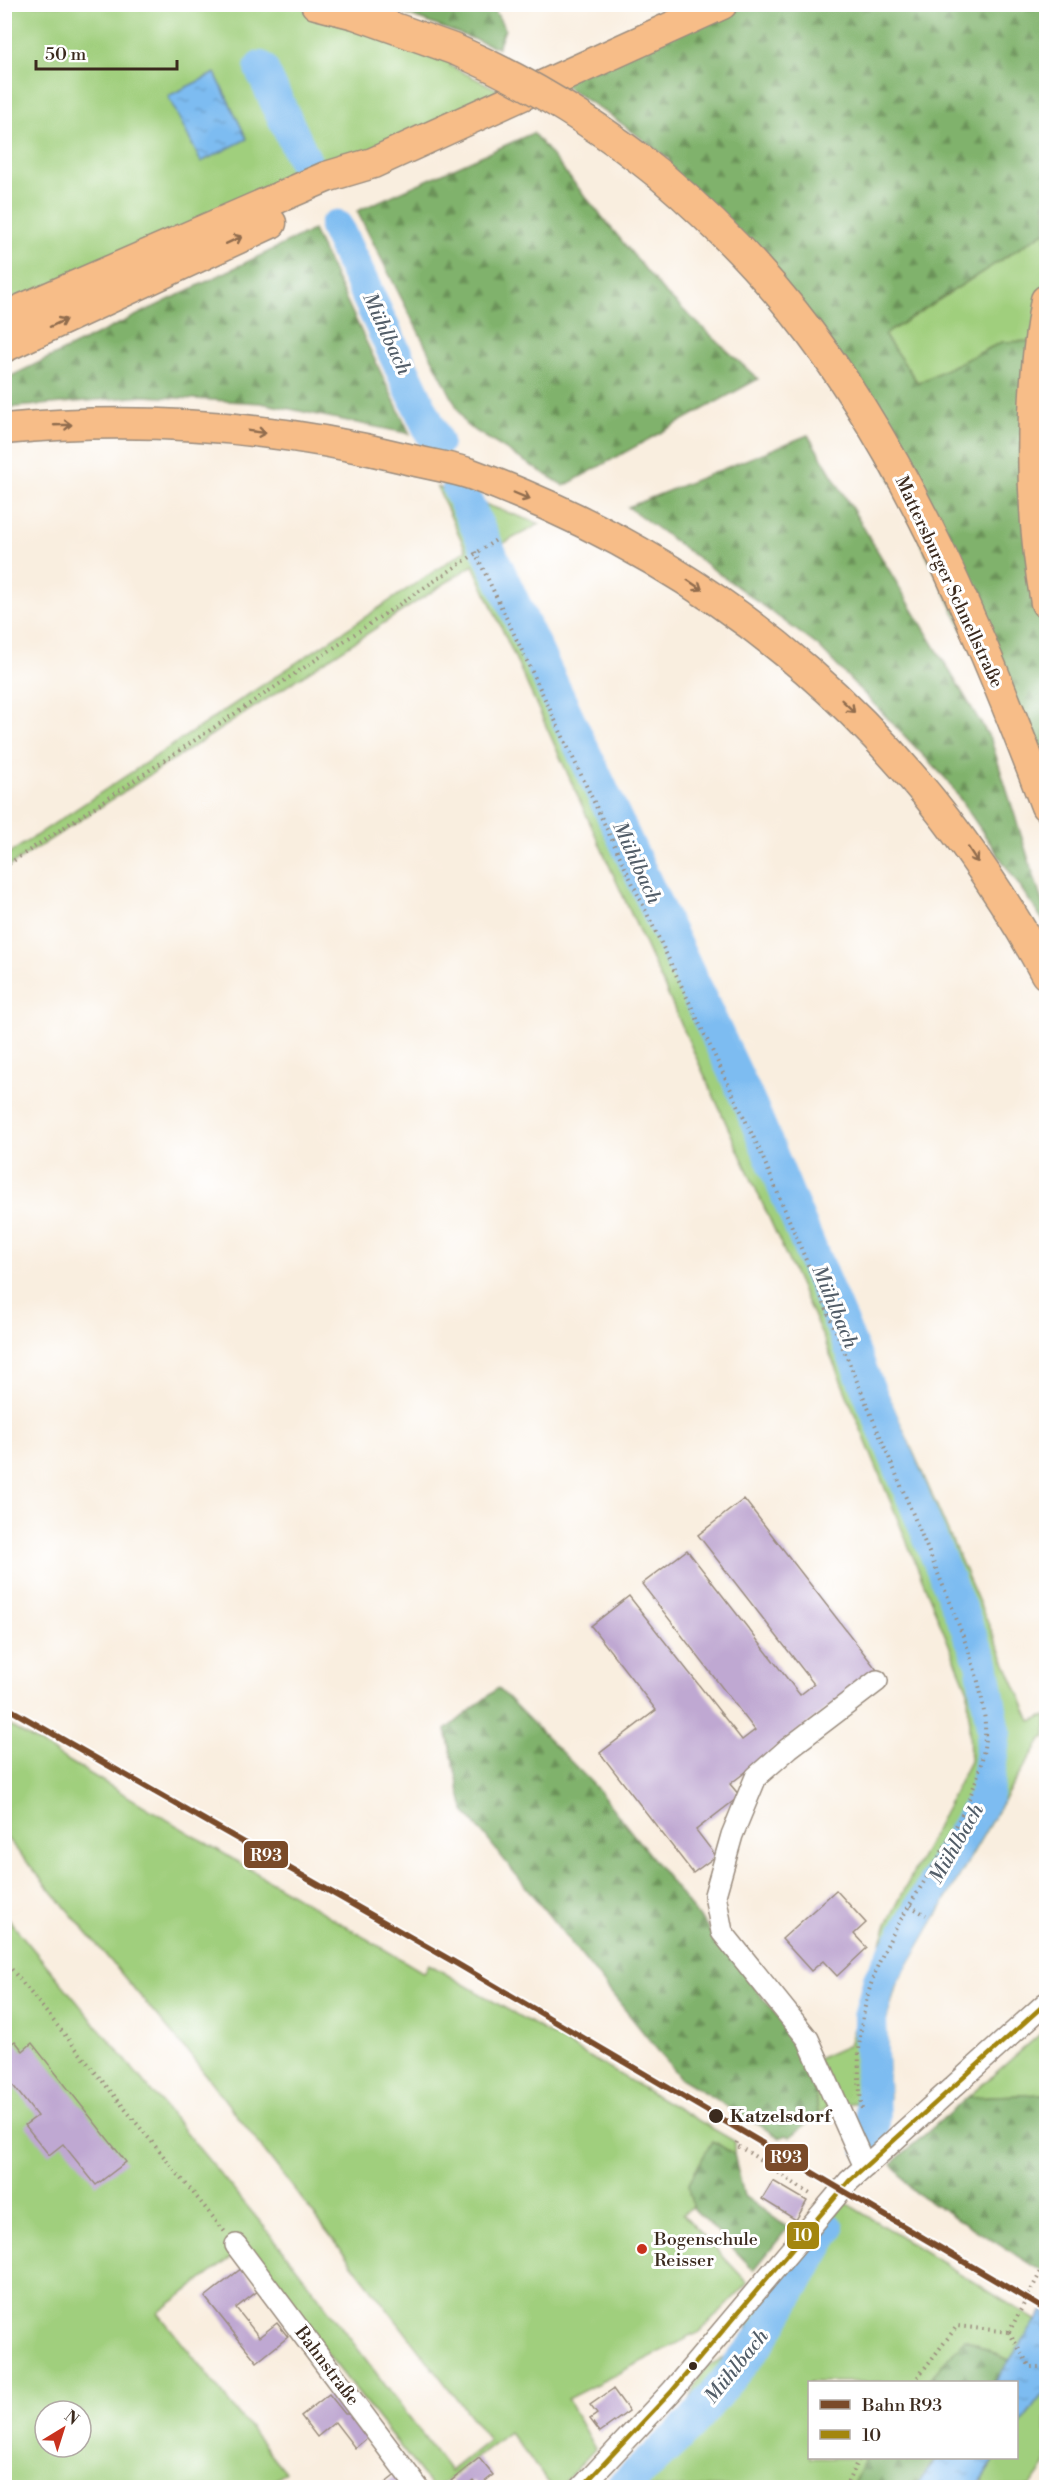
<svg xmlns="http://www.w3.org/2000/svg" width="1051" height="2492" viewBox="0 0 1051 2492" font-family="'Libre Bodoni',serif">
<defs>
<pattern id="forest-firs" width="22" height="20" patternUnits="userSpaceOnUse" patternTransform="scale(1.5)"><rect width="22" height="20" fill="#80b26c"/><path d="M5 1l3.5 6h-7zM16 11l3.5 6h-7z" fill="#6a9158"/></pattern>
<pattern id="water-ripples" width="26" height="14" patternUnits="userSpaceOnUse" patternTransform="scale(1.5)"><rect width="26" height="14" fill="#7dbcf1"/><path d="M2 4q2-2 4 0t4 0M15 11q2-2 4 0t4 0" fill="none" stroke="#6899c3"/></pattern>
</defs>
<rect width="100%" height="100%" fill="#fff"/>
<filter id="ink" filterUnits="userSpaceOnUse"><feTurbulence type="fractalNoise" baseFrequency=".0167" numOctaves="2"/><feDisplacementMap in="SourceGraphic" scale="12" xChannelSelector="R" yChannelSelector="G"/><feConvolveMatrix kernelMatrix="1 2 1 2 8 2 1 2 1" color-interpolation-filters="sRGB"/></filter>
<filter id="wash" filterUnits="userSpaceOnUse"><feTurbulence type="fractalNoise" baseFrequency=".008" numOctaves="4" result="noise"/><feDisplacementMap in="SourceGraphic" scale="24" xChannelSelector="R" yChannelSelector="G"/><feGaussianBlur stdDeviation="1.35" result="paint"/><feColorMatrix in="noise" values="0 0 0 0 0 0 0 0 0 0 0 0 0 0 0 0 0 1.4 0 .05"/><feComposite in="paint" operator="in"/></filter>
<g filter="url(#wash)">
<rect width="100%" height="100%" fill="#f9eedf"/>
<!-- grass -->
<path fill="#a0cf7d" stroke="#6e7c4e" stroke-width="1.5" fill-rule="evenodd" d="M 5,5 L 316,5 L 456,50 L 450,66 L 515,98 L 5,317 Z
M 1046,231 L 1046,300 L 1039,341 L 1002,342 L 918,383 L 884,335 Z
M 437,487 L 540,524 L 500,545 L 810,1217 L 1031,1721 L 1046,1716 L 1046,1737 L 1042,1739 L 1007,1794 L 897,1983 L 886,2021 L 889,2098 L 829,2106 L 818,2114 L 813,2061 L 849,2045 L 887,1924 L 970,1761 L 968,1691 L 823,1337 L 473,565 L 5,869 L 4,857 L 466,550 Z
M 5,1723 L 424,1973 L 429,1964 L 734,2141 L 734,2154 L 712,2141 L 689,2183 L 692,2207 L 683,2214 L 748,2283 L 700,2332 L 567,2399 L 595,2449 L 560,2487 L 552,2487 L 509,2432 L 438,2487 L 432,2487 L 244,2248 L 158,2313 L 285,2472 L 265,2487 L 5,2487 L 4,1914 L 281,2247 L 450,2471 L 489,2440 L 190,2055 L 5,1836 ZM 45,2411 L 81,2411 L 81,2447 L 45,2447 Z
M 1046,2029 L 1046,2094 L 968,2097 Z
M 846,2203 L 1037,2321 L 1011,2361 L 965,2340 L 927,2382 L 810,2382 L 810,2458 L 865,2458 L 852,2487 L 603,2488 L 688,2405 L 697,2381 L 707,2366 L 728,2356 L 747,2331 L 751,2312 L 819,2228 Z
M 1046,2390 L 1046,2465 L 1030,2487 L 983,2487 L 982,2479 L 996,2458 L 1016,2458 L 1017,2428 Z"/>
<!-- forest -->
<path fill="url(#forest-firs)" stroke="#5e6e45" stroke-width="1.5" d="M 380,5 L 492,5 L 505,29 L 498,48 Z
M 722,5 L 1046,5 L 1046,231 L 884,335 L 918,383 L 1002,342 L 1039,341 L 1046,603 L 1046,806 L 849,391 L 660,175 L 670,160 L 610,115 L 555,80 Z
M 533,133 L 663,291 L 758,379 L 564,486 L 466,425 L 357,211 Z
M 313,230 L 410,434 L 261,403 L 145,396 L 5,408 L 5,379 Z
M 808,435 L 991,740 L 1046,914 L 1046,925 L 947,780 L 818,646 L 628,507 Z
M 498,1688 L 594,1785 L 813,2061 L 818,2115 L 790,2137 L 785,2135 L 780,2138 L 680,2078 L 464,1810 L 446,1730 Z
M 1046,2094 L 1046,2274 L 912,2190 L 892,2163 L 968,2097 Z
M 712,2141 L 734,2154 L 744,2196 L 788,2228 L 754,2270 L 692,2207 L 689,2183 Z
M 965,2339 L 1011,2361 L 995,2382 L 927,2382 Z
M 865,2458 L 938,2458 L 915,2487 L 852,2488 Z"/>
<!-- water -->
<path fill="url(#water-ripples)" stroke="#5c7388" stroke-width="1.5" d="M 215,73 L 247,139 L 201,162 L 168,96 Z
M 1046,2306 L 1046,2390 L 1017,2428 L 1016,2382 L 995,2382 Z
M 938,2458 L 996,2458 L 976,2487 L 915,2487 Z"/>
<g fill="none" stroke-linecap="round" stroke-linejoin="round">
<!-- river -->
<path stroke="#7dbcf1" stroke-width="34" d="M 261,68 L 305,162
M 336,227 L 436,442
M 459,488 L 751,1107 L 982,1663 L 994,1732 L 986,1795 L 880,1979 L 870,2017 L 873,2125 L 869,2146
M 622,2488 L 691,2424 L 762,2338 L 827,2229"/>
</g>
<g id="blocks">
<!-- building -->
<path fill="#bfa8d2" d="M 744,1499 L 877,1670 L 730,1784 L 740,1796 L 696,1830 L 716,1856 L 693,1873 L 600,1753 L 656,1710 L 591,1626 L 629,1596 L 742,1740 L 755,1730 L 642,1584 L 687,1550 L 800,1695 L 814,1684 L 698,1535 Z
M 836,1890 L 866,1923 L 854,1934 L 867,1948 L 837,1976 L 823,1961 L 811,1971 L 782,1939 Z
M 15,2041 L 23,2051 L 32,2043 L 126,2162 L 96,2185 L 63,2144 L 49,2155 L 25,2125 L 37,2116 L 4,2074 L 4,2049 Z
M 773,2181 L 807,2201 L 796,2220 L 762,2199 Z
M 242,2268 L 259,2290 L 236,2308 L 259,2337 L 277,2323 L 288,2337 L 257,2362 L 205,2297 Z
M 613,2389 L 629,2411 L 600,2432 L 590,2419 L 597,2414 L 590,2405 Z
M 329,2394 L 345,2414 L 355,2414 L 372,2434 L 355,2448 L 335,2422 L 317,2437 L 301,2416 Z
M 479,2458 L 493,2475 L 478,2487 L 473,2481 L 465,2488 L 456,2488 L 451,2481 Z
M 398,2473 L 410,2488 L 379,2488 Z"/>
</g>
</g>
<g filter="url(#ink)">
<use href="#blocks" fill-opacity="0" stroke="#9a8c7e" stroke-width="1.5"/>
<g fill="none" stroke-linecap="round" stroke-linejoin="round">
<!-- minor casing -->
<g stroke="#9a8c7e" stroke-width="24">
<path id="minor" d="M 865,2167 L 808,2039 L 722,1932 L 715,1895 L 732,1835 L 756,1777 L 789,1748 L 877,1681
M 236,2245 L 418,2488
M 581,2488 L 672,2391 L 849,2181 L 1046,2003"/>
</g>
<!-- highway casing -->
<g stroke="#9a8c7e" stroke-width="33">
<path id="highway" d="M 316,4 L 355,14 L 456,50
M 660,175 C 708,216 753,261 793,311 C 907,453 982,637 1046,806
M 1046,300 C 1029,395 1029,508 1046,603
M 4,317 L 326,177 L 373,163 L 722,4
M 4,347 L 271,223
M 4,429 C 138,416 274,426 404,458 C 426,464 450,467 471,474 C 729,570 916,734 1046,974"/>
</g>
<!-- path -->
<path stroke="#9a8c7e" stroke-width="4" stroke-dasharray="1.5 4.5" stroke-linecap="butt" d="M 475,552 L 760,1151 L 952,1607 C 966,1645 983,1683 985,1725 C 989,1792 926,1874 895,1930 C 862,1989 853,2044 862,2110
M 4,867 L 496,540
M 910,1906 L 926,1915
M 4,1960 L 225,2232
M 737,2142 L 736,2145 C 763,2160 786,2179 812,2195
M 1009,2332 L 1046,2262
M 1009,2332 L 1030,2367 L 1046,2367
M 914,2382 L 957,2326 L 1009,2332
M 845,2488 L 859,2458
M 1044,2488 L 1046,2484"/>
<!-- minor -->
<use href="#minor" stroke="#fff" stroke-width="21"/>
<!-- highway -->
<use href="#highway" stroke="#f7bd88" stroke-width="30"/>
<!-- highway-bridge casing -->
<g stroke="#9a8c7e" stroke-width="33" stroke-linecap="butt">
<path id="highway-bridge" d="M 456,50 C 529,82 597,124 660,175"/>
</g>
<!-- highway-bridge -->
<use href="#highway-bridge" stroke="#f7bd88" stroke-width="30"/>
<!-- bus-1 casing -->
<g stroke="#fff" stroke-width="9">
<path id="bus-1" d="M 581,2488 L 672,2391 L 849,2181 L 1046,2003"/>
</g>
<!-- bus-1 -->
<use href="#bus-1" stroke="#a3860f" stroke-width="4.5"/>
<!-- rail-1 casing -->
<g stroke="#fff" stroke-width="10">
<path id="rail-1" d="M 4,1706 L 454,1962 L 1046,2310"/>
</g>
<!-- rail-1 -->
<use href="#rail-1" stroke="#7a4b2a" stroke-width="6"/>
</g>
<!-- one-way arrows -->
<defs><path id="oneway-shaft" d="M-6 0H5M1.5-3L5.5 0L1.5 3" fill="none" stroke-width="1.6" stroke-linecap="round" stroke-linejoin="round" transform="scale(1.5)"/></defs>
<g stroke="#906c4e">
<use href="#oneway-shaft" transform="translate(234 240) rotate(-25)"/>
<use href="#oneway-shaft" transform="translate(58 323) rotate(-25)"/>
<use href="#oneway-shaft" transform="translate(63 425) rotate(-2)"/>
<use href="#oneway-shaft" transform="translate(257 432) rotate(8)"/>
<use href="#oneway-shaft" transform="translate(522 496) rotate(23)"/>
<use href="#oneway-shaft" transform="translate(695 585) rotate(34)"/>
<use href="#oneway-shaft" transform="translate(848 706) rotate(44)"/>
<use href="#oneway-shaft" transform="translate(973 855) rotate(57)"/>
</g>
</g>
<!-- markers -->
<g fill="#3b2a1e" stroke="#fff" stroke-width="2">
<circle cx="716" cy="2116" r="8"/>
<circle cx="693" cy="2366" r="5"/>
</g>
<circle fill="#c8321e" stroke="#fff" stroke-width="2" cx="642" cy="2249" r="6"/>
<g text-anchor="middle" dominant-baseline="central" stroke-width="6" stroke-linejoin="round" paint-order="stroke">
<!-- street labels -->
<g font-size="18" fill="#3b2a1e" stroke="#fff">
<text transform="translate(949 582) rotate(65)">Mattersburger Schnellstraße</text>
<text transform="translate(327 2366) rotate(53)">Bahnstraße</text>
</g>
<!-- stop labels -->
<g font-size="18" font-weight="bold" fill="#3b2a1e" stroke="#fff" text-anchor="start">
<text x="730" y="2116">Katzelsdorf</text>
</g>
<!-- poi labels -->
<g font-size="18" fill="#3b2a1e" stroke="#fff" text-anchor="start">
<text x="654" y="2239">Bogenschule<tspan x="654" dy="21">Reisser</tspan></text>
</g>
<!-- water labels -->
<g font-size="20" font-style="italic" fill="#525d68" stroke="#fff">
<text transform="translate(386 334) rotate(65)">Mühlbach</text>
<text transform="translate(636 863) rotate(65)">Mühlbach</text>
<text transform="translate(834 1307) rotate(67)">Mühlbach</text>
<text transform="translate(957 1844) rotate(-60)">Mühlbach</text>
<text transform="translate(737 2367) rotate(-51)">Mühlbach</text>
</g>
</g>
<g stroke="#fff" stroke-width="2">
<rect x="243" y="1840" width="46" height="29" rx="6" fill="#7a4b2a"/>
<rect x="764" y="2143" width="45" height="29" rx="6" fill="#7a4b2a"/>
<rect x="786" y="2221" width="34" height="29" rx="6" fill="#a3860f"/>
</g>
<g font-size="16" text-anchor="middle" font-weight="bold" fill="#fff">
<text x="266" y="1861">R93</text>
<text x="786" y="2163">R93</text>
<text x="803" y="2241">10</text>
</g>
<!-- margin -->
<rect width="1051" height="2492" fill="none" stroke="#fff" stroke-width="24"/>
<!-- legend -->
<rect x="808" y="2381" width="210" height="78" fill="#ffffff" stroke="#b1aaa5" stroke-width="1.5"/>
<rect x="820" y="2400" width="30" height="9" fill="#7a4b2a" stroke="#b1aaa5" stroke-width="1.5"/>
<text x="862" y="2411" font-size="18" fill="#3b2a1e">Bahn R93</text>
<rect x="820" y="2430" width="30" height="9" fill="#a3860f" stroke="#b1aaa5" stroke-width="1.5"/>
<text x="862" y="2441" font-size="18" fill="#3b2a1e">10</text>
<!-- north arrow -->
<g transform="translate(63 2429) rotate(38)"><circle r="28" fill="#ffffff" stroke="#b1aaa5" stroke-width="1.5"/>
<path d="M0-4.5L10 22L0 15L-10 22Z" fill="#c8321e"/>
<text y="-9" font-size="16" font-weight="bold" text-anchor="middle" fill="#3b2a1e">N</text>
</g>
<!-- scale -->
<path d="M36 60v9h141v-9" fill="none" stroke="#3b2a1e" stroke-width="3"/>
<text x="45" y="60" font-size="18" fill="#3b2a1e" stroke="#ffffff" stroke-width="4.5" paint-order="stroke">50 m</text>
</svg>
